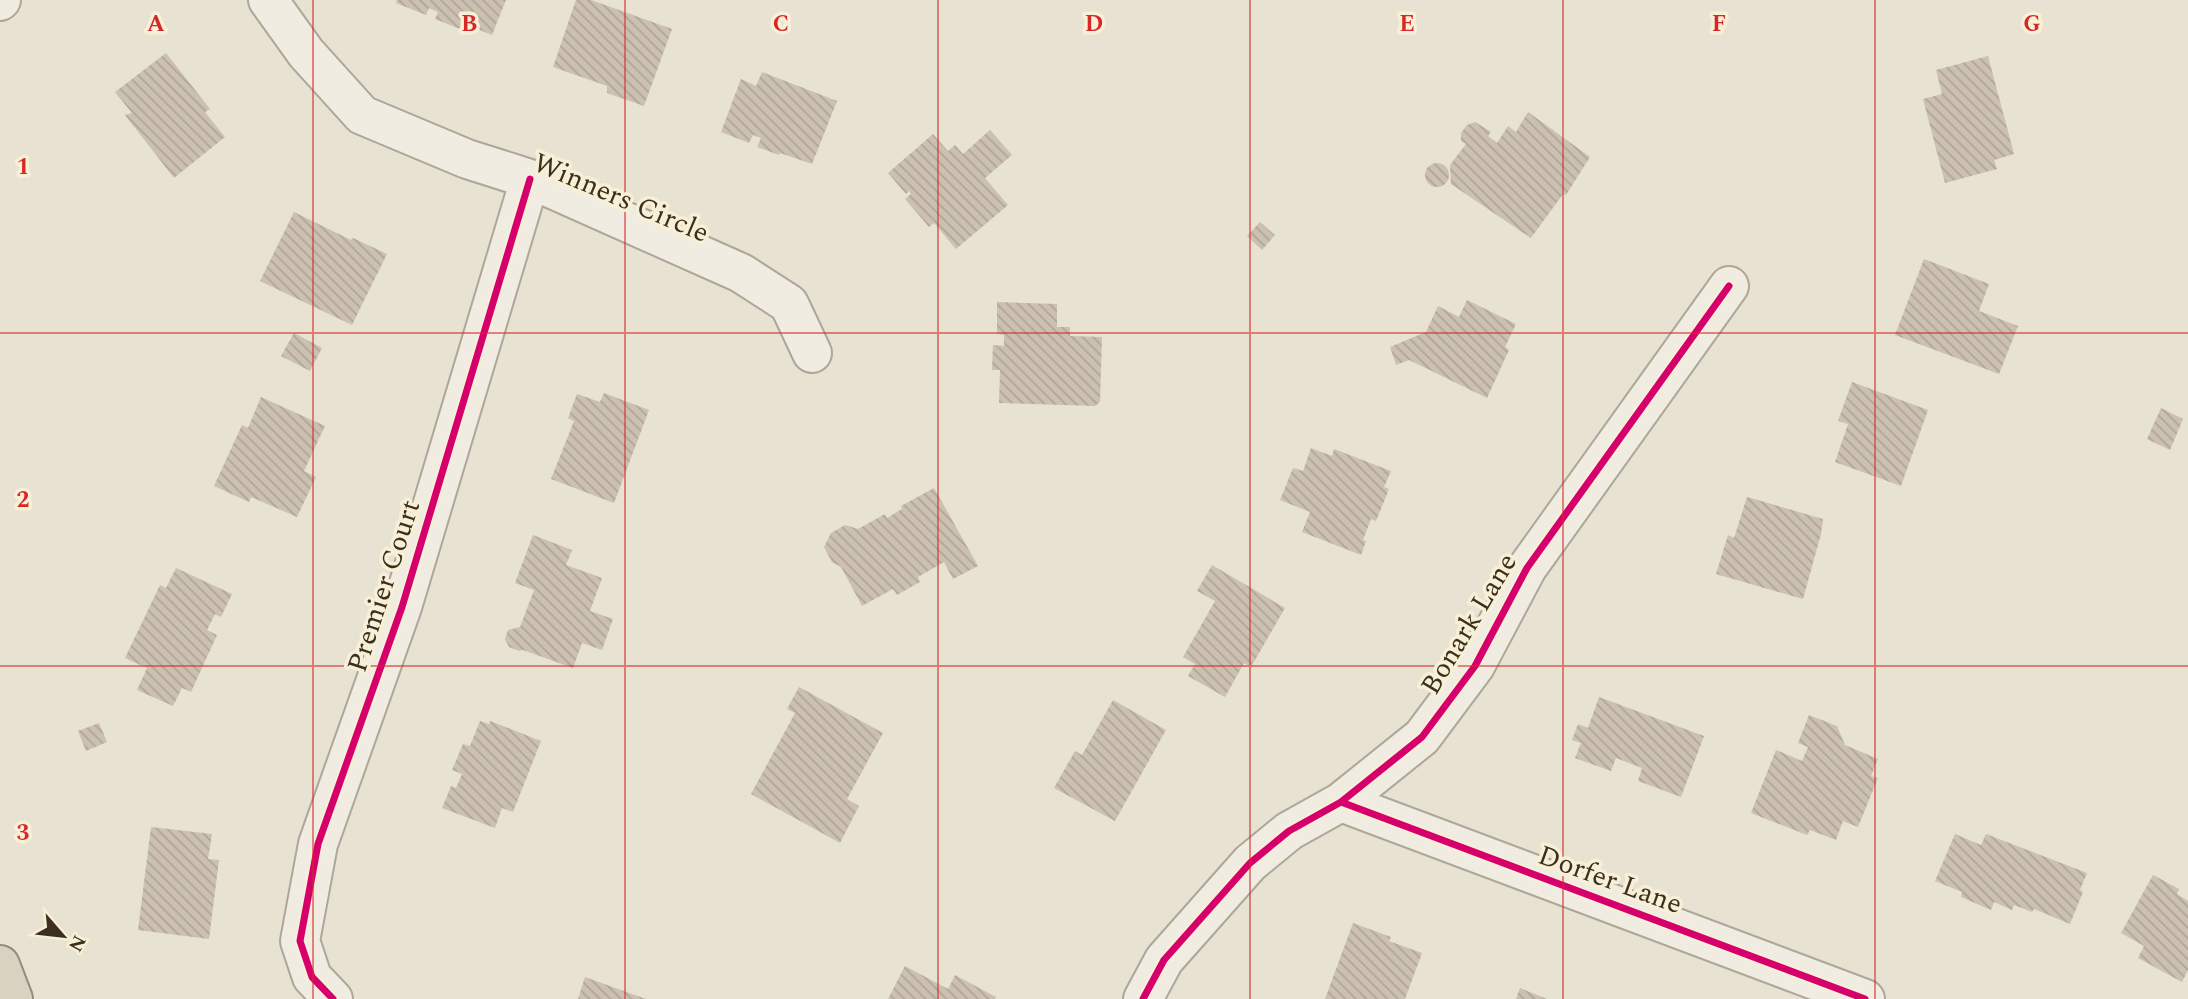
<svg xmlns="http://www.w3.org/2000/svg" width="2188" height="999" viewBox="0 0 2188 999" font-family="Spectral,serif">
<defs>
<pattern id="building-back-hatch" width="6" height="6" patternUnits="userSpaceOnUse" patternTransform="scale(1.75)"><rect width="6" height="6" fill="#cbc0b1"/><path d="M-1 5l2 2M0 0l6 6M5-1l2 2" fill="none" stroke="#afa598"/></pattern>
</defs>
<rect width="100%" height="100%" fill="#e7e2d1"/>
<!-- building -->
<path fill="url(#building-back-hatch)" d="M 397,0 L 506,0 L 492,35 L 462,23 L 460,29 L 435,19 L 438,12 L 429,8 L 426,15 L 396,3 Z
M 576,0 L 591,0 L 672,29 L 644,106 L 607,93 L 607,86 L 553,67 Z
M 166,53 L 210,109 L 205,112 L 225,137 L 174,178 L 125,115 L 132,113 L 115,92 Z
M 1988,56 L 2014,154 L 1994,160 L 1997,169 L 1945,183 L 1923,99 L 1942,94 L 1936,70 Z
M 762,72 L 837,101 L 812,164 L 780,153 L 779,155 L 757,147 L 761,138 L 753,135 L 749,143 L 721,132 L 741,79 L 756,86 Z
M 1528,112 L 1590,157 L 1566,195 L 1563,194 L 1531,238 L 1451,184 L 1450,165 L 1466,144 L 1461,141 L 1461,133 L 1467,125 L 1475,122 L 1491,132 L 1488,136 L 1497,143 L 1508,126 L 1516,132 Z
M 990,130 L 1012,155 L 985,178 L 1008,205 L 956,249 L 934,223 L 929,227 L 905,199 L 911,194 L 909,191 L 906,194 L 888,173 L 933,134 L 948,151 L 955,145 L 963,154 Z
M1425 175a12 12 0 1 1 24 0a12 12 0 1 1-24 0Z
M 294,212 L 351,240 L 353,238 L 387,254 L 352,325 L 260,281 Z
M 1260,222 L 1275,235 L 1262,250 L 1247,236 Z
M 1924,259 L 1989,284 L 1979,311 L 2018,326 L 1999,374 L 1895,335 Z
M 1467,300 L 1516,324 L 1505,347 L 1509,350 L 1487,398 L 1409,360 L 1396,365 L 1390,347 L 1426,332 L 1438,306 L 1459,317 Z
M 997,302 L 1057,304 L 1057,327 L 1070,327 L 1070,336 L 1102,337 L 1100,402 L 1095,406 L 999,403 L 1000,370 L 992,370 L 993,345 L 1004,346 L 1004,335 L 997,334 Z
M 294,333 L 322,348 L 310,371 L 281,356 Z
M 1852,382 L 1928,410 L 1901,486 L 1835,462 L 1848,424 L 1838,421 Z
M 604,393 L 649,410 L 614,503 L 551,479 L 574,421 L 568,418 L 577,394 L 600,402 Z
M 261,397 L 325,426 L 304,471 L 316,477 L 297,517 L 251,497 L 249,502 L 214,486 L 242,425 L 248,428 Z
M 2161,408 L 2183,419 L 2170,450 L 2147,439 Z
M 1311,448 L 1332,456 L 1334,449 L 1391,471 L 1384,487 L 1389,489 L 1376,521 L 1371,519 L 1363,540 L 1366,541 L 1361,555 L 1302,532 L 1310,512 L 1280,500 L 1293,468 L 1303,471 Z
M 934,488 L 978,566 L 953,579 L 944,562 L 918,577 L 920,582 L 897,595 L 893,589 L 862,606 L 841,567 L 832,562 L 824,547 L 831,533 L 845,525 L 858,529 L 885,514 L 887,518 L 902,509 L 901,506 Z
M 1747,497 L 1823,519 L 1821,534 L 1803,599 L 1716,574 L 1728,535 L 1734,538 Z
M 533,535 L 572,550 L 566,565 L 602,578 L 590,611 L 613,619 L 602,650 L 582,643 L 573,668 L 523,650 L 519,651 L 509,647 L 505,639 L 508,630 L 520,627 L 534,590 L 515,583 Z
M 1212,565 L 1285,608 L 1251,667 L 1244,663 L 1225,697 L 1188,676 L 1195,664 L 1183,657 L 1215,601 L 1197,591 Z
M 176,568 L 232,594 L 221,617 L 215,614 L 207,630 L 217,635 L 191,692 L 182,688 L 173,706 L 137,690 L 147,668 L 125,658 L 160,585 L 166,588 Z
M 799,687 L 883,733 L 847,799 L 859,806 L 840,843 L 751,794 L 795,713 L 787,709 Z
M 1599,697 L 1704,736 L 1681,797 L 1638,781 L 1642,768 L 1616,758 L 1611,771 L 1575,758 L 1581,743 L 1572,740 L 1578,724 L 1588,728 Z
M 1113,700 L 1166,730 L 1115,821 L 1054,788 L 1075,751 L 1082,755 Z
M 1809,715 L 1837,726 L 1845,745 L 1878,759 L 1871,776 L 1878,778 L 1858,827 L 1843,821 L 1836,840 L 1810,830 L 1807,835 L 1751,813 L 1776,750 L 1802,761 L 1808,747 L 1798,743 Z
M 480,721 L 489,724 L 490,721 L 541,741 L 513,812 L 502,808 L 495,828 L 442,808 L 451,786 L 456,788 L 462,774 L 452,770 L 463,744 L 470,746 Z
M 99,723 L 107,742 L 86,751 L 78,731 Z
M 151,827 L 212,834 L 208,859 L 219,860 L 209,939 L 138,930 Z
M 1955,834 L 1981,845 L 1986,834 L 2087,873 L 2080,890 L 2083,892 L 2070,924 L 2034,909 L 2032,912 L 2014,905 L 2012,910 L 1994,902 L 1991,910 L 1961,897 L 1962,892 L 1935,881 Z
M 2153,875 L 2179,889 L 2177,894 L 2188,901 L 2188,970 L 2182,982 L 2138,958 L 2144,946 L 2121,933 Z
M 1353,923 L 1391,937 L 1389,941 L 1422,953 L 1405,999 L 1325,999 Z
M 905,966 L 948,989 L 955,975 L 996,997 L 995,999 L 888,999 Z
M 585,977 L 646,999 L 578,999 Z
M 1520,988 L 1547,999 L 1516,999 Z"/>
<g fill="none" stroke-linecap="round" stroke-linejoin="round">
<!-- minor casing -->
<g stroke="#ada799" stroke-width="42">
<path id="minor" d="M 268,0 L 306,53 L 362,115 L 467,159 L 530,179 L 741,273 L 789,304 L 812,353
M 0,1 L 1,0
M 1341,802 L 1865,999
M 333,999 L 312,977 L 300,941 L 318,844 L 402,607 L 530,179
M 1143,999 L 1164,960 L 1250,863 L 1289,831 L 1341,802 L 1422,737 L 1475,666 L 1527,568 L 1729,286"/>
</g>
<!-- highway casing -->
<g stroke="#928c80" stroke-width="42">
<path id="highway" d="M 0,965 L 13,999"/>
</g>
<!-- minor -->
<use href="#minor" stroke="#f0ece2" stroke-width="38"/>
<!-- highway -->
<use href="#highway" stroke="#dad2c1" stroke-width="38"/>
<!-- cycleway casing -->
<g stroke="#f7f0d7" stroke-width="11">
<path id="cycleway" d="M 1341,802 L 1865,999
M 333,999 L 312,977 L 300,941 L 318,844 L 402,607 L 530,179
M 1143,999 L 1164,960 L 1250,863 L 1289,831 L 1341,802 L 1422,737 L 1475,666 L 1527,568 L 1729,286"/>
</g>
<!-- cycleway -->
<use href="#cycleway" stroke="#d6006c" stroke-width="7"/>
</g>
<!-- grid -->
<path fill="none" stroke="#d62828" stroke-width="2" stroke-opacity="0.55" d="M 313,0 L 313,999M 625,0 L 625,999M 938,0 L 938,999M 1250,0 L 1250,999M 1563,0 L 1563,999M 1875,0 L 1875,999M 0,333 L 2188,333M 0,666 L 2188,666"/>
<g text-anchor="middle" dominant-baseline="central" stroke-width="7" stroke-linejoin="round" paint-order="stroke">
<!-- street labels -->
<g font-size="28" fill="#3d2f1f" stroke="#f7f0d7">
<text transform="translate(621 198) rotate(23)">Winners Circle</text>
<text transform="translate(384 586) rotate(-72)">Premier Court</text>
<text transform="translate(1469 624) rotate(-59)">Bonark Lane</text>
<text transform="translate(1610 880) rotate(20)">Dorfer Lane</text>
</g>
</g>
<g font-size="23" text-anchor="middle" font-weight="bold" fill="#d62828" stroke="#f7f0d7" stroke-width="7" stroke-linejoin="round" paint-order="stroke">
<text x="156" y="31">A</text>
<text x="469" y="31">B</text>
<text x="781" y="31">C</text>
<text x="1094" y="31">D</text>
<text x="1407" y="31">E</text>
<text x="1719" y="31">F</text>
<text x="2032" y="31">G</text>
<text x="23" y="174">1</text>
<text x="23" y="507">2</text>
<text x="23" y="840">3</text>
</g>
<!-- north arrow -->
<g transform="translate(63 936) rotate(118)" stroke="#f7f0d7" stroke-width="5" paint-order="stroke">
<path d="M0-5L12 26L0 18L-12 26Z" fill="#3d2f1f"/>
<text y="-10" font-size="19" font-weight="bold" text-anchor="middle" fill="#3d2f1f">N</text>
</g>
</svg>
